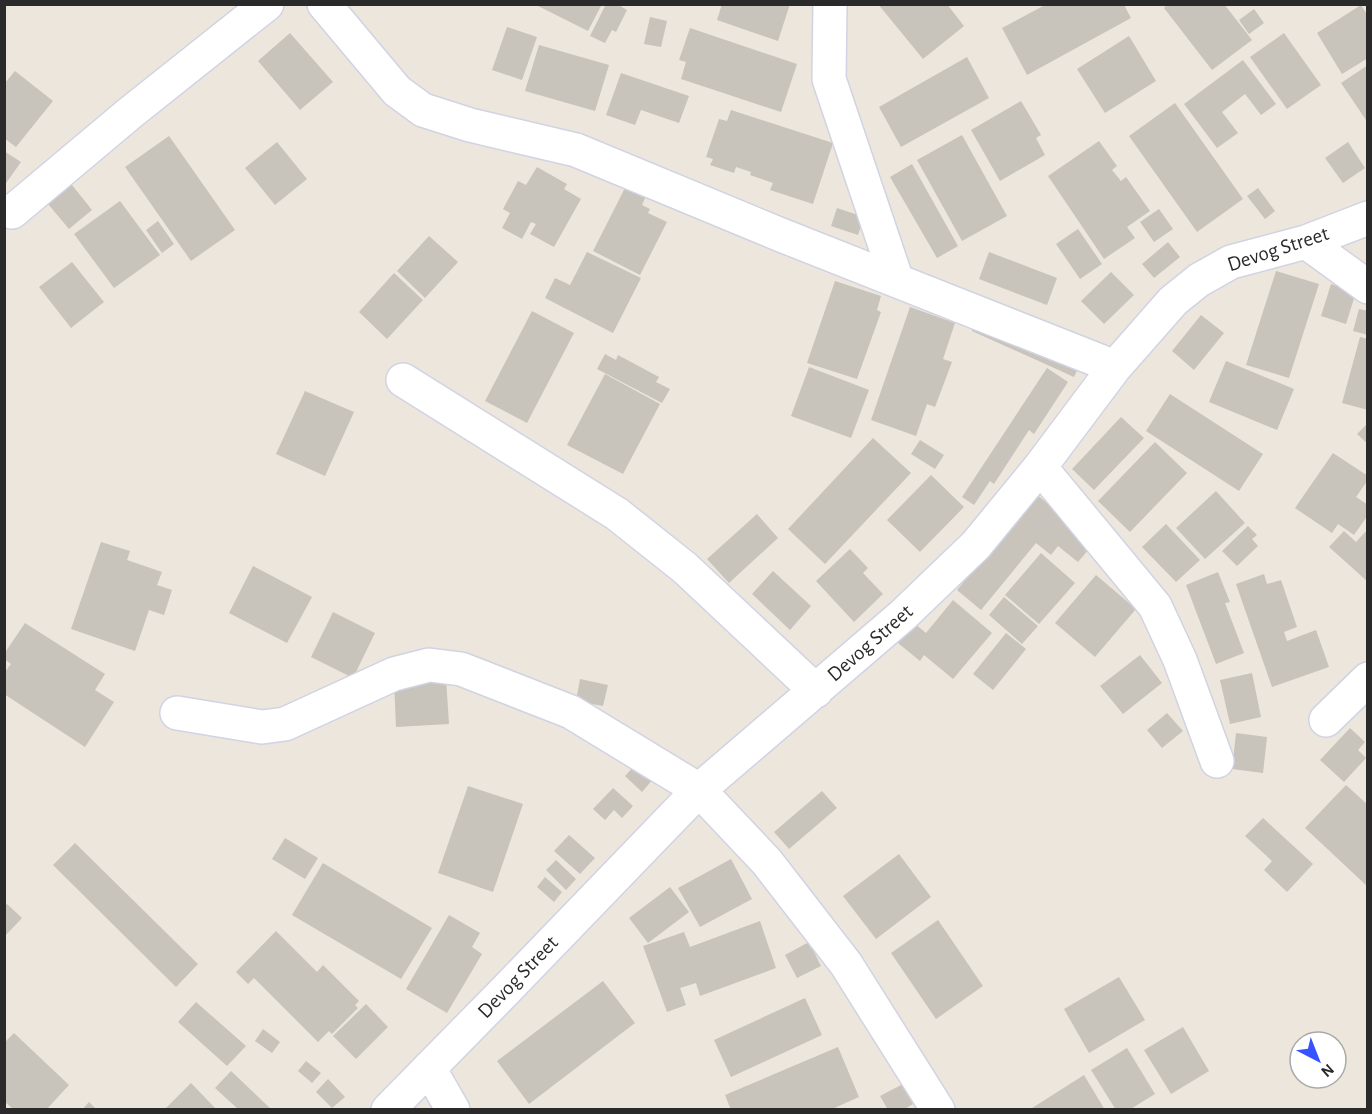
<svg xmlns="http://www.w3.org/2000/svg" width="1372" height="1114" viewBox="0 0 1372 1114" font-family="'Alegreya Sans',sans-serif">
<rect width="100%" height="100%" fill="#ede6dc"/>
<!-- building -->
<path fill="#c8c3bb" d="M 534,4 L 602,4 L 588,31 Z
M 606,4 L 617,4 L 627,10 L 616,32 L 612,30 L 605,43 L 590,36 Z
M 722,4 L 790,4 L 778,41 L 717,20 Z
M 878,4 L 947,4 L 964,26 L 923,59 Z
M 1168,4 L 1224,4 L 1252,40 L 1212,70 L 1164,8 Z
M 1045,5 L 1124,5 L 1131,18 L 1027,75 L 1002,28 Z
M 1361,5 L 1368,16 L 1368,58 L 1342,74 L 1317,33 Z
M 1254,9 L 1264,23 L 1249,34 L 1239,20 Z
M 650,17 L 667,21 L 661,47 L 644,44 Z
M 507,27 L 537,37 L 522,80 L 492,70 Z
M 690,28 L 797,64 L 781,112 L 681,79 L 686,62 L 679,60 Z
M 290,33 L 333,82 L 300,110 L 258,61 Z
M 1284,33 L 1321,85 L 1287,109 L 1250,57 Z
M 1129,36 L 1156,81 L 1105,113 L 1077,69 Z
M 539,45 L 609,65 L 595,111 L 525,91 Z
M 967,57 L 989,98 L 901,147 L 879,107 Z
M 1243,60 L 1276,104 L 1261,115 L 1245,94 L 1222,112 L 1238,133 L 1217,148 L 1184,104 Z
M 1368,65 L 1368,123 L 1341,83 Z
M 15,71 L 53,101 L 16,147 L 4,138 L 4,84 Z
M 621,73 L 689,96 L 679,123 L 641,110 L 635,125 L 606,115 Z
M 1021,101 L 1041,135 L 1036,138 L 1045,155 L 1000,181 L 971,130 Z
M 1175,103 L 1243,199 L 1197,232 L 1129,136 Z
M 731,110 L 833,143 L 813,204 L 770,190 L 773,183 L 750,175 L 751,172 L 736,167 L 734,173 L 710,165 L 713,159 L 706,157 L 719,119 L 727,121 Z
M 962,135 L 1007,216 L 962,241 L 917,160 Z
M 169,136 L 235,230 L 191,261 L 125,167 Z
M 1099,141 L 1117,166 L 1112,170 L 1121,181 L 1126,177 L 1150,211 L 1127,227 L 1135,238 L 1104,259 L 1048,176 Z
M 277,142 L 307,179 L 275,205 L 245,168 Z
M 1348,142 L 1365,168 L 1343,183 L 1325,158 Z
M 4,151 L 21,162 L 4,186 Z
M 912,164 L 958,246 L 937,258 L 890,177 Z
M 537,167 L 567,184 L 564,189 L 581,199 L 554,247 L 530,234 L 536,224 L 531,222 L 522,239 L 502,228 L 510,213 L 503,209 L 518,181 L 526,185 Z
M 72,185 L 92,210 L 69,229 L 48,204 Z
M 626,186 L 646,196 L 642,205 L 650,209 L 648,213 L 667,222 L 640,275 L 593,251 Z
M 1258,188 L 1275,211 L 1265,219 L 1247,196 Z
M 120,201 L 160,255 L 114,288 L 74,234 Z
M 837,208 L 864,217 L 858,235 L 831,226 Z
M 1159,209 L 1173,229 L 1154,242 L 1140,222 Z
M 158,221 L 174,244 L 162,253 L 146,230 Z
M 1078,229 L 1102,264 L 1080,279 L 1056,244 Z
M 429,236 L 458,262 L 425,298 L 397,271 Z
M 1168,242 L 1180,257 L 1154,278 L 1142,264 Z
M 587,252 L 641,278 L 613,333 L 545,298 L 555,278 L 570,285 Z
M 989,252 L 1057,278 L 1047,305 L 979,279 Z
M 72,262 L 104,302 L 71,328 L 39,287 Z
M 1276,271 L 1319,284 L 1289,378 L 1246,365 Z
M 1111,272 L 1134,295 L 1104,324 L 1081,301 Z
M 394,273 L 423,300 L 387,339 L 359,312 Z
M 835,281 L 881,296 L 877,310 L 881,312 L 857,379 L 807,363 Z
M 1331,284 L 1356,292 L 1346,324 L 1321,316 Z
M 910,307 L 955,323 L 943,359 L 952,362 L 935,407 L 927,404 L 916,436 L 871,420 Z
M 1359,309 L 1368,311 L 1368,335 L 1353,331 Z
M 532,311 L 574,333 L 527,423 L 485,401 Z
M 1201,315 L 1224,333 L 1194,370 L 1172,351 Z
M 979,316 L 1081,362 L 1074,377 L 972,331 Z
M 1360,337 L 1368,339 L 1368,410 L 1342,403 Z
M 605,354 L 616,360 L 618,355 L 659,377 L 656,382 L 670,389 L 662,403 L 597,369 Z
M 1226,361 L 1294,389 L 1277,430 L 1209,402 Z
M 809,367 L 869,390 L 851,438 L 791,416 Z
M 1047,368 L 1068,382 L 1034,434 L 1029,430 L 994,484 L 990,481 L 974,505 L 962,497 Z
M 605,374 L 660,404 L 623,474 L 567,445 Z
M 305,391 L 354,412 L 325,476 L 276,454 Z
M 1170,394 L 1263,454 L 1239,491 L 1146,431 Z
M 1121,417 L 1144,438 L 1094,490 L 1072,469 Z
M 1368,423 L 1368,444 L 1357,434 Z
M 873,438 L 911,473 L 825,564 L 788,529 Z
M 920,440 L 944,455 L 935,469 L 911,454 Z
M 1155,442 L 1187,473 L 1130,532 L 1098,501 Z
M 1333,453 L 1368,476 L 1368,480 L 1356,497 L 1368,505 L 1368,515 L 1354,535 L 1338,524 L 1332,533 L 1295,508 Z
M 931,475 L 964,507 L 920,552 L 887,520 Z
M 1216,491 L 1245,523 L 1205,559 L 1176,528 Z
M 1036,494 L 1095,542 L 1078,562 L 1058,546 L 1051,555 L 1036,543 L 981,610 L 957,590 Z
M 757,514 L 778,538 L 729,583 L 707,559 Z
M 1166,524 L 1200,560 L 1176,582 L 1142,547 Z
M 1248,526 L 1257,535 L 1252,539 L 1258,546 L 1237,566 L 1222,551 Z
M 1368,529 L 1368,582 L 1329,547 L 1344,531 L 1356,542 Z
M 101,542 L 130,551 L 127,560 L 162,572 L 157,585 L 172,590 L 164,615 L 149,610 L 135,651 L 71,629 Z
M 850,549 L 868,568 L 863,573 L 883,594 L 854,622 L 816,581 Z
M 1041,553 L 1075,583 L 1039,624 L 1005,595 Z
M 253,566 L 312,597 L 287,643 L 229,613 Z
M 773,571 L 811,606 L 790,630 L 752,594 Z
M 1218,572 L 1230,602 L 1225,603 L 1244,653 L 1216,664 L 1186,585 Z
M 1264,574 L 1267,584 L 1281,580 L 1297,627 L 1284,632 L 1287,641 L 1316,630 L 1329,667 L 1272,687 L 1236,584 Z
M 1096,575 L 1136,609 L 1095,657 L 1055,623 Z
M 1004,597 L 1038,626 L 1022,644 L 989,615 Z
M 953,600 L 992,633 L 953,679 L 924,655 L 920,661 L 898,643 L 914,623 L 926,633 Z
M 333,612 L 375,633 L 353,678 L 311,657 Z
M 25,623 L 105,674 L 95,690 L 114,702 L 85,747 L 4,694 L 4,673 L 11,664 L 4,659 L 4,654 Z
M 1006,633 L 1026,649 L 993,690 L 973,674 Z
M 1140,655 L 1162,683 L 1123,714 L 1100,686 Z
M 1252,673 L 1261,717 L 1230,724 L 1220,680 Z
M 446,678 L 449,724 L 396,727 L 394,681 Z
M 580,679 L 608,685 L 603,706 L 576,701 Z
M 1167,713 L 1183,731 L 1162,748 L 1147,730 Z
M 1350,728 L 1365,742 L 1358,750 L 1366,758 L 1344,782 L 1320,760 Z
M 1236,733 L 1267,737 L 1263,773 L 1232,769 Z
M 637,763 L 654,778 L 642,792 L 625,776 Z
M 1346,785 L 1368,805 L 1368,887 L 1305,828 Z
M 468,786 L 523,804 L 493,892 L 438,873 Z
M 613,788 L 633,806 L 622,818 L 614,810 L 605,820 L 593,809 Z
M 822,791 L 837,808 L 789,849 L 774,832 Z
M 1263,818 L 1313,864 L 1287,892 L 1264,870 L 1272,861 L 1245,836 Z
M 569,835 L 595,858 L 580,874 L 554,851 Z
M 285,838 L 318,858 L 305,879 L 272,859 Z
M 75,843 L 198,964 L 176,987 L 53,865 Z
M 899,854 L 931,897 L 876,939 L 843,896 Z
M 731,859 L 752,899 L 700,927 L 678,888 Z
M 556,860 L 576,879 L 566,890 L 546,870 Z
M 323,863 L 432,928 L 401,979 L 292,915 Z
M 545,877 L 562,892 L 554,902 L 537,887 Z
M 670,887 L 689,912 L 648,943 L 629,918 Z
M 7,904 L 22,918 L 4,937 L 4,907 Z
M 449,915 L 480,933 L 472,947 L 482,954 L 447,1013 L 406,989 Z
M 938,920 L 983,986 L 936,1019 L 891,953 Z
M 760,921 L 776,968 L 700,996 L 696,983 L 680,988 L 686,1005 L 667,1012 L 643,946 L 684,932 L 690,947 Z
M 276,931 L 317,972 L 323,965 L 359,1001 L 355,1005 L 358,1008 L 332,1034 L 329,1031 L 318,1042 L 254,978 L 248,984 L 236,972 Z
M 809,942 L 821,966 L 797,978 L 785,955 Z
M 1119,977 L 1145,1020 L 1089,1053 L 1064,1009 Z
M 603,981 L 635,1023 L 529,1104 L 497,1061 Z
M 805,998 L 822,1035 L 731,1077 L 714,1040 Z
M 196,1002 L 246,1046 L 227,1066 L 178,1022 Z
M 366,1004 L 388,1027 L 356,1059 L 333,1036 Z
M 1183,1027 L 1209,1071 L 1171,1094 L 1144,1050 Z
M 263,1029 L 280,1042 L 272,1053 L 255,1041 Z
M 14,1033 L 69,1085 L 46,1110 L 14,1110 L 4,1101 L 4,1043 Z
M 838,1047 L 859,1097 L 830,1110 L 731,1110 L 725,1095 Z
M 1127,1048 L 1155,1094 L 1129,1110 L 1116,1110 L 1091,1070 Z
M 306,1061 L 321,1073 L 312,1083 L 298,1071 Z
M 231,1071 L 272,1110 L 239,1110 L 215,1088 Z
M 1084,1075 L 1105,1110 L 1029,1110 Z
M 328,1079 L 345,1097 L 332,1108 L 316,1092 Z
M 191,1083 L 217,1110 L 164,1110 Z
M 903,1084 L 913,1104 L 903,1110 L 888,1110 L 880,1096 Z
M 89,1102 L 97,1110 L 82,1110 Z"/>
<g fill="none" stroke-linecap="round" stroke-linejoin="round">
<!-- minor casing -->
<g stroke="#d1d3e4" stroke-width="36">
<path id="minor" d="M 324,4 L 397,91 L 423,110 L 470,125 L 576,150 L 781,235 L 1115,367
M 830,4 L 829,79 L 897,281
M 12,212 L 130,113 L 267,4
M 1306,242 L 1368,287
M 403,380 L 617,514 L 685,568 L 816,691
M 1040,467 L 1155,606 L 1180,660 L 1217,761
M 177,713 L 262,727 L 285,724 L 394,674 L 429,665 L 461,669 L 571,712 L 699,790 L 767,862 L 846,964 L 938,1110
M 1326,720 L 1368,679
M 429,1068 L 453,1110
M 388,1110 L 506,990 L 699,790 L 903,615 L 976,545 L 1040,467 L 1115,367 L 1173,301 L 1199,280 L 1231,262 L 1306,242 L 1368,218"/>
</g>
<!-- minor -->
<use href="#minor" stroke="#fff" stroke-width="33"/>
</g>
<g text-anchor="middle" dominant-baseline="central" stroke-width="4.5" stroke-linejoin="round" paint-order="stroke">
<!-- street labels -->
<g font-size="21" fill="#2a2a2a" stroke="#fff">
<text transform="translate(1278 249) rotate(-18)">Devog Street</text>
<text transform="translate(870 643) rotate(-41)">Devog Street</text>
<text transform="translate(518 977) rotate(-46)">Devog Street</text>
</g>
</g>
<!-- border -->
<rect width="1372" height="1114" fill="none" stroke="#2a2a2a" stroke-width="12"/>
<!-- north arrow -->
<g transform="translate(1318 1060) rotate(138)"><circle r="28" fill="#ffffff" stroke="#aaaaaa" stroke-width="1.5"/>
<path d="M0-4.5L10 22L0 15L-10 22Z" fill="#3752ff"/>
<text y="-9" font-size="16" font-weight="bold" text-anchor="middle" fill="#2a2a2a">N</text>
</g>
</svg>
